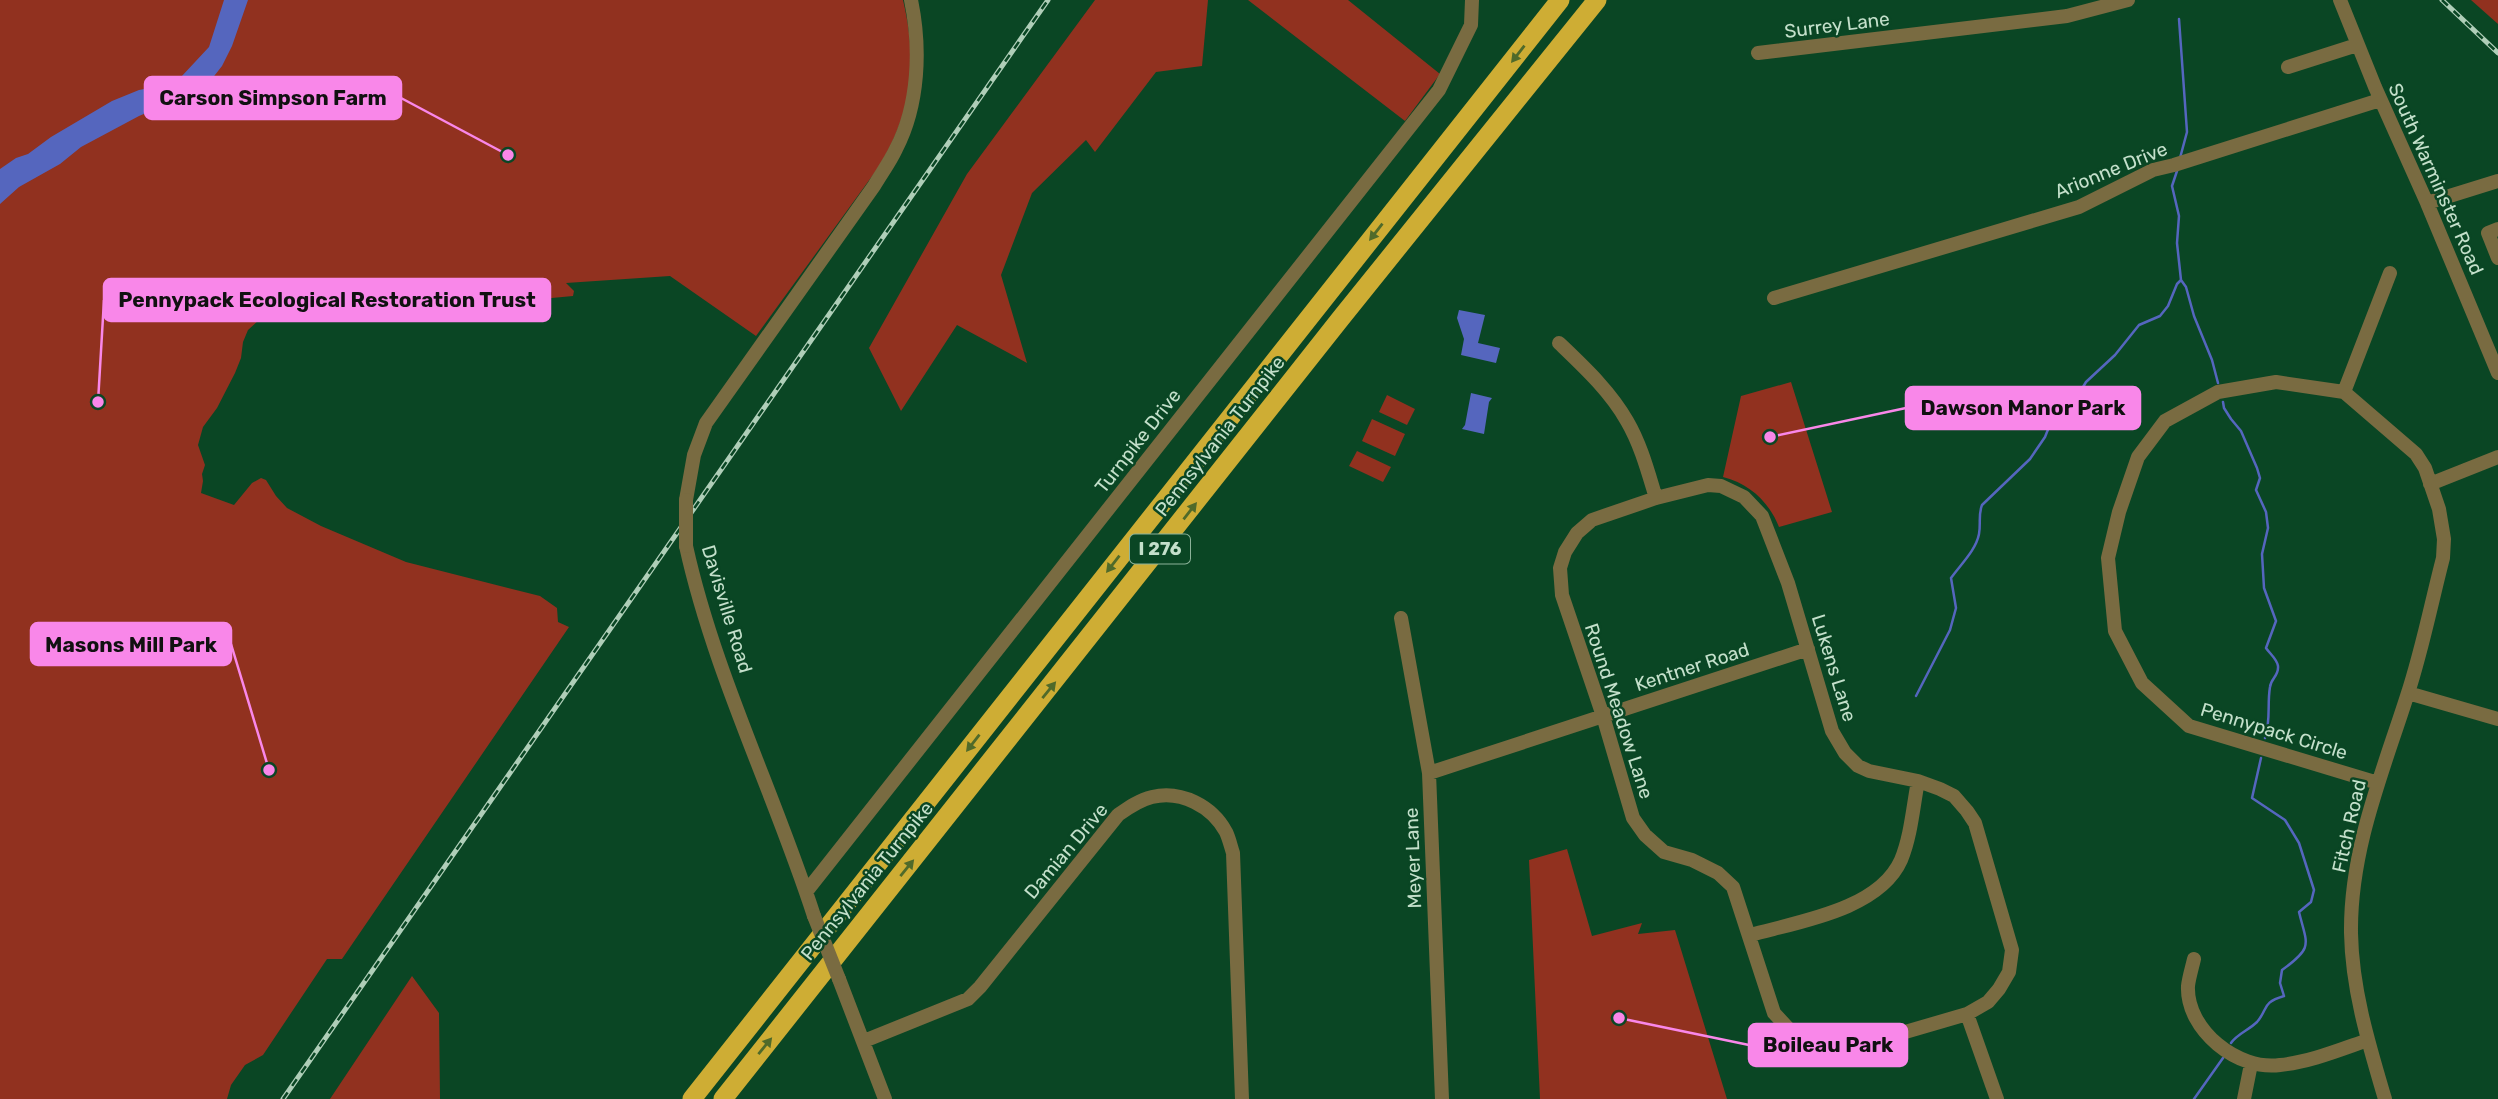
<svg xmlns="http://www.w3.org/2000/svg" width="2498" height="1099" viewBox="0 0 2498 1099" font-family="Rubik,sans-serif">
<rect width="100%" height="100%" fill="#0a4624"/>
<!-- green -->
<path fill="#91311f" d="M 0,0 L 903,0 C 918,63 912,113 878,168 L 756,336 L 670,276 L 566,283 L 574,291 L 573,296 L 509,302 L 496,310 L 486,312 L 468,302 L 454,297 L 397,304 L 369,319 L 358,321 L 339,311 L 323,306 L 282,307 L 269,311 L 248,330 L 243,342 L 241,358 L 235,373 L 217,408 L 203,427 L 198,445 L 205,465 L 202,474 L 203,481 L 201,493 L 234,505 L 252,483 L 261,478 L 266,480 L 276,496 L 287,508 L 321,526 L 406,562 L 540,596 L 557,608 L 558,622 L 569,627 L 342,959 L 327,959 L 263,1055 L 245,1065 L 231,1085 L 227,1099 L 0,1099 Z
M 1095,0 L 1208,0 L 1202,66 L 1156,72 L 1095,152 L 1086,140 L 1032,193 L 1001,275 L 1027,363 L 957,325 L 901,411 L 869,348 L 967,174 Z
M 1248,0 L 1348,0 L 1440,74 L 1405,121 Z
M 2471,0 L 2498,0 L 2498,24 Z
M 1791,382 L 1832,512 L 1779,527 C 1769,502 1750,484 1723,477 L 1741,396 Z
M 1387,395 L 1415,409 L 1407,425 L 1379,412 Z
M 1372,419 L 1405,434 L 1395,456 L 1362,441 Z
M 1357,451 L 1391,467 L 1383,482 L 1349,466 Z
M 1567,849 L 1592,936 L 1642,923 L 1638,934 L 1675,930 L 1727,1099 L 1540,1099 L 1529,860 Z
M 412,976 L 439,1013 L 440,1099 L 330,1099 Z"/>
<!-- water -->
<path fill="#5566be" d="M 224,0 L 248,0 L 232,46 L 222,66 L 211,80 L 179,99 L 139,116 L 81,147 L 60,164 L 19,187 L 0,204 L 0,169 L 16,158 L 28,154 L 51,137 L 112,101 L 139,90 L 161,86 L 181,77 L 209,47 Z
M 1459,310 L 1485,315 L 1478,343 L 1500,348 L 1496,363 L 1461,355 L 1464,339 L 1457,318 Z
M 1471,393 L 1492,398 L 1489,402 L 1484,434 L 1462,429 L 1465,425 Z"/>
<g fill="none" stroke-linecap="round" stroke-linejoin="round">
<!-- stream -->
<path stroke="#5566be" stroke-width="2.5" d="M 2179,19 L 2187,132 L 2180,158
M 2178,168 L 2172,186 L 2179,216 L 2177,243 L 2181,280 L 2186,287 L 2194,316 L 2212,360 L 2218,383
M 2223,402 L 2224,408 L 2231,419 L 2241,431 L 2257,468 L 2260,478 L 2256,490 L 2266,512 L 2268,528 L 2262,554 L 2264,588 L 2276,621 L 2266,648 C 2270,654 2277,659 2278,666 C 2279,676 2271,678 2270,687 C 2267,704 2271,721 2265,738
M 1916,696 L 1950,630 L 1956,608 L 1951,578 C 1961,564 1976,550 1979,534 C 1981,524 1978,515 1982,505 L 2030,459 L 2045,437 L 2049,427 L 2055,420 L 2067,414 L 2086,382 L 2115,355 L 2139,325 L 2160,316 L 2168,306 L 2177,284 L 2181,280
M 2231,1043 C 2237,1034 2249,1030 2257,1022 C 2269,1008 2261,1003 2284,996 L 2280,983 L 2282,970 C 2314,947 2307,945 2299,912 L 2311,902 L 2314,890 L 2299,843 L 2285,820 L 2252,798 L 2261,758
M 2194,1099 L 2223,1058"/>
<!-- minor -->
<path stroke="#796b41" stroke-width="14" d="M 2340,0 L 2375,87 L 2427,203 L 2498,373
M 1758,53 L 2067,16 L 2128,0
M 2288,67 L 2357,45
M 2427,203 L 2498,181
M 2498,229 L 2488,233 L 2498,258
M 1774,298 L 2079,207 L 2153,170 L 2174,165 L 2380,100
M 1559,343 C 1584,367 1610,391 1627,421 C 1641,445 1648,472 1656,498
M 2344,392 L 2390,273
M 2430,484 L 2498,457
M 1708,485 L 1721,486 L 1744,497 L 1762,516 L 1788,583 L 1832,731 L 1845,753 L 1858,766 L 1869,771 L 1918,781 L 1940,789 L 1954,796 L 1967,811 L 1975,823 L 2012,950 L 2009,972 L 1999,989 L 1988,1002 L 1967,1014 L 1864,1044 L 1832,1050 L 1812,1047 L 1799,1040 L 1774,1013 L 1733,887 L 1718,873 L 1692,860 L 1664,852 L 1645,835 L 1633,818 L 1603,716 L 1562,595 L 1560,568 L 1565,552 L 1577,533 L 1592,520 L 1656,498 Z
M 686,500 L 694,455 L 706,423 L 874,186 C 881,174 890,162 896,149 C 919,105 921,48 911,0
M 686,546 C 714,673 774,792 814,916
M 1401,618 L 1429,773 L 1442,1099
M 2408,693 L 2498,719
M 1429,773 L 1808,649
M 2378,783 L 2189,726 L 2142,683 L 2115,631 L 2108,558 L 2119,512 L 2138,457 L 2165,421 L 2218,392 L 2276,382 L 2344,392 L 2416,454 L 2425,468 L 2439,509 L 2444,539 L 2443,558 C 2431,604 2422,651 2407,696 C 2382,774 2350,850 2351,933 C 2352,990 2369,1045 2385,1099
M 806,892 L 1439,90 L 1471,25 L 1472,0
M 1750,935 C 1797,922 1879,910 1901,860 C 1911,836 1913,807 1918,781
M 2194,959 C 2192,968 2189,977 2188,986 C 2186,1030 2238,1071 2280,1065 C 2310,1062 2339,1050 2368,1040
M 839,979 L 885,1099
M 1967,1014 L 1997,1099
M 864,1041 L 968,999 L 980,987 L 1118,815 C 1128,808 1139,800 1152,797 C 1181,790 1212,806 1226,832 C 1229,838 1231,847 1233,853 L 1242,1099
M 2244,1099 L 2251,1064"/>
<!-- highway -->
<path stroke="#cead34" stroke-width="19" d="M 692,1099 L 1560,0
M 723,1099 L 1341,318 L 1597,0"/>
<!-- rail casing -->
<g stroke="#afceb8" stroke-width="5">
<path id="rail" d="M 2442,0 L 2498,53
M 283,1099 L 1048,0"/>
</g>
<!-- rail -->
<use href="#rail" stroke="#0a4624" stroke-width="2.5" stroke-dasharray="8" stroke-linecap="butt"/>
<!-- minor-bridge -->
<path stroke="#796b41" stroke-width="14" d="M 686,500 L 686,546
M 814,916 L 839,979"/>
</g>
<!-- one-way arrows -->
<defs><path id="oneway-solid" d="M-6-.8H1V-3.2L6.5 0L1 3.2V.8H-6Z" transform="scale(1.75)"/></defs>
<g fill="#4f6a2a">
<use href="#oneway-solid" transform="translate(1518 54) rotate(128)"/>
<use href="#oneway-solid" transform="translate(1376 232) rotate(128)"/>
<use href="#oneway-solid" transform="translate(1190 511) rotate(-52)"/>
<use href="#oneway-solid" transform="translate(1113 564) rotate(128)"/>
<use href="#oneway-solid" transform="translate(1049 690) rotate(-51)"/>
<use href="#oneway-solid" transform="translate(973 743) rotate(128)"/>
<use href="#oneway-solid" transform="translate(907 868) rotate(-51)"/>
<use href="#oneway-solid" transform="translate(765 1046) rotate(-51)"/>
</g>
<g text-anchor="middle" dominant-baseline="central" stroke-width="5" stroke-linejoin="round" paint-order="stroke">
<!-- shield labels -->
<rect fill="#0a4624" stroke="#8cb299" stroke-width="2" x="1130" y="534.5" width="60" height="29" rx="5"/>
<g font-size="18" font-weight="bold" fill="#c4e0cb">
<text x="1160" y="549">I 276</text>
</g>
<!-- street labels -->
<g font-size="19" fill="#c4e0cb" stroke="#0a4624">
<text transform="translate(1837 25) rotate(-7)">Surrey Lane</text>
<text transform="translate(2111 170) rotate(-22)">Arionne Drive</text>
<text transform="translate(2436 179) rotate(66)">South Warminster Road</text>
<text transform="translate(1220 436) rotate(-52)">Pennsylvania Turnpike</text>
<text transform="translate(1138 441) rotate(-52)">Turnpike Drive</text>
<text transform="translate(727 609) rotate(73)">Davisville Road</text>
<text transform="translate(1692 667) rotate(-18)">Kentner Road</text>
<text transform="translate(1834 668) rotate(73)">Lukens Lane</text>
<text transform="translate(1619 711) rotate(72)">Round Meadow Lane</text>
<text transform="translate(2274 731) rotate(17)">Pennypack Circle</text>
<text transform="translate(2349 826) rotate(-77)">Fitch Road</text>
<text transform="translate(1066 851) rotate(-50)">Damian Drive</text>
<text transform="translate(1413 858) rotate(-92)">Meyer Lane</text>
<text transform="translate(867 881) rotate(-51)">Pennsylvania Turnpike</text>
</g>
</g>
<!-- callouts -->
<path fill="none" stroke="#f987e9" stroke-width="2.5" d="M508 155L401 98M98 402L104 300M1770 437L1906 408M269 770L231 644M1619 1018L1749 1045"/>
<g fill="#f987e9" stroke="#0a4624" stroke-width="2.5">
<circle cx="508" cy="155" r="7"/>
<circle cx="98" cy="402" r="7"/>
<circle cx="1770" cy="437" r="7"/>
<circle cx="269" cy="770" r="7"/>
<circle cx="1619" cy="1018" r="7"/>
</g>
<g fill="#f987e9" stroke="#f987e9" stroke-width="2.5">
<rect x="145" y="77" width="256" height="42" rx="7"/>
<rect x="104" y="279" width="446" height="42" rx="7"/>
<rect x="1906" y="387" width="234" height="42" rx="7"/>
<rect x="31" y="623" width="200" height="42" rx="7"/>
<rect x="1749" y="1024" width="158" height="42" rx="7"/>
</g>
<g font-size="21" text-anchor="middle" font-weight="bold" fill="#111">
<text x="273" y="105">Carson Simpson Farm</text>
<text x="327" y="307">Pennypack Ecological Restoration Trust</text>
<text x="2023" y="415">Dawson Manor Park</text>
<text x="131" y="652">Masons Mill Park</text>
<text x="1828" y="1052">Boileau Park</text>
</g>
</svg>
